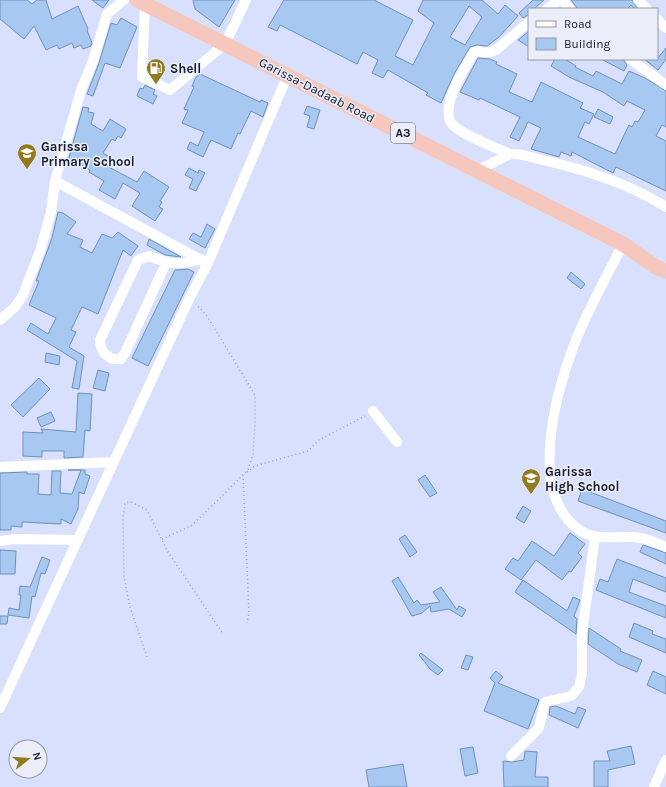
<svg xmlns="http://www.w3.org/2000/svg" width="666" height="787" viewBox="0 0 666 787" font-family="Karla,sans-serif">
<rect width="100%" height="100%" fill="#d8e0fd"/>
<!-- building -->
<path fill="#a6c8f1" stroke="#7090b6" fill-rule="evenodd" d="M 0,0 L 27,0 L 32,4 L 37,0 L 46,0 L 52,19 L 78,6 L 88,29 L 87,30 L 92,43 L 91,46 L 83,49 L 81,45 L 74,48 L 72,43 L 59,49 L 57,45 L 46,50 L 34,26 L 24,39 L 0,19 Z
M 92,0 L 109,0 L 103,8 Z
M 193,0 L 235,0 L 219,27 L 195,9 Z
M 284,0 L 374,0 L 413,20 L 395,56 L 413,65 L 434,23 L 418,11 L 423,0 L 482,0 L 498,14 L 505,5 L 518,16 L 499,37 L 487,46 L 477,45 L 470,47 L 454,74 L 441,103 L 426,95 L 428,93 L 388,70 L 383,78 L 372,73 L 378,60 L 363,52 L 357,64 L 280,25 L 277,31 L 268,27 ZM 469,6 L 482,17 L 465,45 L 450,37 Z
M 533,0 L 544,0 L 534,9 L 529,9 L 529,14 L 523,18 L 519,13 Z
M 571,0 L 632,0 L 638,9 L 634,9 L 631,5 L 627,9 L 578,9 Z
M 121,18 L 137,27 L 120,68 L 105,63 L 93,96 L 87,94 L 99,63 L 111,23 L 117,25 Z
M 529,31 L 529,47 L 518,40 Z
M 666,48 L 666,59 L 658,70 L 644,59 L 657,59 Z
M 478,58 L 490,59 L 497,62 L 496,64 L 517,74 L 509,92 L 532,102 L 541,82 L 583,103 L 580,108 L 594,114 L 589,124 L 585,122 L 578,137 L 615,154 L 629,125 L 632,127 L 635,121 L 638,122 L 645,110 L 627,101 L 624,106 L 603,92 L 569,77 L 551,66 L 555,59 L 565,59 L 576,66 L 575,67 L 593,76 L 596,71 L 622,84 L 629,71 L 645,78 L 666,91 L 666,127 L 662,125 L 656,136 L 666,141 L 666,191 L 616,167 L 613,173 L 572,152 L 571,156 L 561,152 L 559,157 L 531,149 L 541,128 L 528,122 L 519,141 L 510,137 L 520,117 L 480,98 L 479,100 L 460,92 Z
M 601,59 L 623,59 L 627,65 L 624,71 Z
M 200,74 L 260,102 L 261,100 L 268,103 L 263,117 L 251,111 L 240,134 L 238,133 L 231,149 L 211,140 L 203,157 L 187,149 L 190,142 L 198,146 L 204,132 L 182,123 L 188,110 L 184,109 L 194,87 L 192,86 L 196,77 Z
M 145,85 L 155,90 L 153,94 L 157,96 L 153,104 L 137,96 L 140,88 L 143,89 Z
M 307,106 L 320,110 L 314,129 L 307,127 L 310,116 L 304,114 Z
M 83,107 L 89,108 L 88,112 L 94,113 L 91,124 L 103,131 L 110,119 L 126,129 L 121,138 L 118,136 L 115,141 L 112,139 L 103,153 L 110,157 L 105,165 L 137,182 L 144,171 L 169,187 L 160,201 L 162,202 L 159,207 L 163,209 L 155,221 L 132,206 L 140,193 L 123,183 L 115,199 L 99,190 L 104,181 L 89,172 L 90,170 L 80,164 L 68,161 Z
M 598,109 L 613,117 L 610,124 L 594,117 Z
M 189,168 L 198,173 L 199,170 L 205,173 L 196,191 L 189,188 L 193,179 L 185,175 Z
M 58,212 L 63,213 L 76,222 L 67,234 L 83,240 L 80,247 L 92,253 L 102,234 L 112,238 L 118,232 L 138,246 L 131,256 L 123,250 L 98,314 L 82,307 L 71,330 L 76,332 L 69,347 L 84,356 L 79,389 L 72,388 L 77,361 L 27,330 L 31,323 L 48,334 L 56,318 L 29,305 L 39,281 L 36,281 L 52,238 Z
M 207,224 L 215,229 L 205,248 L 189,239 L 193,233 L 201,237 Z
M 149,239 L 181,257 L 165,255 L 147,245 Z
M 188,269 L 194,272 L 148,366 L 132,358 L 175,270 Z
M 571,272 L 585,284 L 581,289 L 567,278 Z
M 46,353 L 60,356 L 59,365 L 45,362 Z
M 98,370 L 109,373 L 105,391 L 93,388 Z
M 39,378 L 50,389 L 23,417 L 11,405 Z
M 78,393 L 92,394 L 90,431 L 85,430 L 83,457 L 64,458 L 64,451 L 42,451 L 42,457 L 23,456 L 23,432 L 43,433 L 41,429 L 76,432 Z
M 51,412 L 55,421 L 41,427 L 37,418 Z
M 68,470 L 85,470 L 85,474 L 90,476 L 84,494 L 79,492 L 78,509 L 71,524 L 61,519 L 61,524 L 22,522 L 22,527 L 11,526 L 11,530 L 0,530 L 0,473 L 27,472 L 27,474 L 39,474 L 38,494 L 51,495 L 52,471 L 61,471 L 60,493 L 72,494 L 81,470 Z
M 425,475 L 437,493 L 430,497 L 418,480 Z
M 582,489 L 666,521 L 666,533 L 578,501 Z
M 523,506 L 531,511 L 524,523 L 516,518 Z
M 570,533 L 585,544 L 578,553 L 582,557 L 571,572 L 569,571 L 562,580 L 536,560 L 521,580 L 505,569 L 513,558 L 518,561 L 532,541 L 554,556 Z
M 405,535 L 417,552 L 410,557 L 399,539 Z
M 643,545 L 666,553 L 666,564 L 640,552 Z
M 0,550 L 16,551 L 15,574 L 0,574 Z
M 42,557 L 50,560 L 45,574 L 41,573 L 35,597 L 32,596 L 29,618 L 8,615 L 9,608 L 19,610 L 21,595 L 19,595 L 20,586 L 30,587 Z
M 617,559 L 666,578 L 666,592 L 633,579 L 629,592 L 666,606 L 666,618 L 596,590 L 600,579 L 608,582 Z
M 398,577 L 414,603 L 417,600 L 421,605 L 440,602 L 433,592 L 441,587 L 457,610 L 459,606 L 466,610 L 462,617 L 449,609 L 431,612 L 430,606 L 422,613 L 412,616 L 392,581 Z
M 523,580 L 567,611 L 573,597 L 580,600 L 574,616 L 577,619 L 576,634 L 515,592 Z
M 0,616 L 8,616 L 7,624 L 0,624 Z
M 634,623 L 653,631 L 652,634 L 666,639 L 666,653 L 629,637 Z
M 589,628 L 621,649 L 620,651 L 642,660 L 637,672 L 618,664 L 588,644 Z
M 421,653 L 443,670 L 438,675 L 430,669 L 419,655 Z
M 466,655 L 473,657 L 468,670 L 461,668 Z
M 496,671 L 503,677 L 498,683 L 539,700 L 528,729 L 484,711 L 495,683 L 490,678 Z
M 653,671 L 666,677 L 666,694 L 647,685 Z
M 556,706 L 575,714 L 578,707 L 586,710 L 578,728 L 549,715 L 550,707 Z
M 631,746 L 635,764 L 608,770 L 608,787 L 594,787 L 594,761 L 610,761 L 607,751 Z
M 473,747 L 478,773 L 465,776 L 460,749 Z
M 525,751 L 537,752 L 535,777 L 548,777 L 548,787 L 504,787 L 503,761 L 512,762 L 524,760 Z
M 403,764 L 407,787 L 369,787 L 366,770 Z"/>
<g fill="none" stroke-linecap="round" stroke-linejoin="round">
<!-- path -->
<path stroke="#9aa1ba" stroke-width="1.5" stroke-dasharray="1 3" stroke-linecap="butt" d="M 247,472 L 255,466 L 308,451 L 319,440 L 365,416
M 243,475 L 249,613 L 247,623
M 162,539 L 191,526 L 214,504 L 248,470 L 253,454 L 255,425 L 255,395 L 207,316 L 196,304
M 147,657 L 130,607 L 124,577 L 123,518 L 125,503 L 131,502 L 147,510 L 168,552 L 223,634"/>
<!-- minor -->
<path stroke="#fff" stroke-width="10" d="M 562,0 L 570,9
M 638,0 L 647,9
M 145,4 L 142,77 L 170,90 L 225,44 L 246,0
M 547,9 L 559,0
M 657,19 L 666,28
M 630,59 L 666,85
M 510,154 C 495,147 463,136 452,124 C 439,107 465,68 474,52 L 478,51 C 484,54 489,53 496,50 L 529,22
M 477,171 L 510,154 L 518,154 C 569,166 621,178 666,207
M 55,181 L 203,261
M 623,244 C 609,272 594,299 581,328 C 559,378 523,494 581,531 C 597,541 617,536 634,537 C 646,538 655,542 666,547
M 166,263 L 125,353 L 121,359 C 109,361 100,352 100,340 L 138,260 L 149,256 C 170,264 179,266 201,259
M 0,320 L 15,307 L 23,295 L 40,251 L 51,212 L 55,181 L 81,90 L 93,61 L 107,14 L 124,0
M 373,411 L 397,442
M 0,467 L 114,462
M 0,541 L 15,539 L 78,540
M 0,708 L 190,297 L 208,263 L 288,74
M 511,756 L 539,728 L 545,702 L 571,696 L 579,687 L 582,674 L 582,633 L 595,537
M 654,787 L 666,760"/>
<!-- highway -->
<path stroke="#f6c7bc" stroke-width="15" d="M 137,0 L 623,244 L 656,267 L 666,271"/>
</g>
<!-- icons -->
<defs>
<g id="fuel-pin" transform="scale(1)"><path d="M0 17L-7.5 6A9.5 9.5 0 1 1 7.5 6Z" fill="#927a20" stroke="#ebeef8"/><path d="M-5.5-6h7V0h2V4h1.3V-2.5L3-4.5l.8-.8L6-3V5H2.5V1h-1V6h-7ZM-4.2-4.7v3.2H.2V-4.7Z" fill="#fff"/></g>
<g id="school-pin" transform="scale(1)"><path d="M0 17L-7.5 6A9.5 9.5 0 1 1 7.5 6Z" fill="#927a20" stroke="#ebeef8"/><path d="M0-5L7-2L0 1L-7-2ZM-4 1L0 2.5L4 1V4Q0 6-4 4Z" fill="#fff"/></g>
</defs>
<g fill-rule="evenodd">
<use href="#fuel-pin" x="156" y="68"/>
<use href="#school-pin" x="27" y="153"/>
<use href="#school-pin" x="531" y="478"/>
</g>
<g text-anchor="middle" dominant-baseline="central" stroke-width="3" stroke-linejoin="round" paint-order="stroke">
<!-- shield labels -->
<rect fill="#ebeef8" stroke="#565a68" stroke-width="1" x="391" y="123" width="24" height="20" rx="3"/>
<g font-size="12" font-weight="bold" fill="#161a2b">
<text x="403" y="133">A3</text>
</g>
<!-- poi labels -->
<g font-size="13" font-weight="bold" fill="#161a2b" stroke="#ebeef8" text-anchor="start">
<text x="170" y="68">Shell</text>
<text x="41" y="146">Garissa<tspan x="41" dy="15">Primary School</tspan></text>
<text x="545" y="471">Garissa<tspan x="545" dy="15">High School</tspan></text>
</g>
<!-- street labels -->
<g font-size="13" fill="#161a2b" stroke="#ebeef8">
<text transform="translate(317 90) rotate(27)">Garissa-Dadaab Road</text>
</g>
</g>
<!-- legend -->
<rect x="528" y="8" width="130" height="52" fill="#ebeef8" stroke="#9699a6"/>
<rect x="536" y="21" width="20" height="6" fill="#ffffff" stroke="#9699a6"/>
<text x="564" y="28" font-size="12" fill="#161a2b">Road</text>
<rect x="536" y="38" width="20" height="12" fill="#a6c8f1" stroke="#9699a6"/>
<text x="564" y="48" font-size="12" fill="#161a2b">Building</text>
<!-- north arrow -->
<g transform="translate(28 759) rotate(73)"><circle r="19" fill="#ebeef8" stroke="#9699a6"/>
<path d="M0-3L7 15L0 10L-7 15Z" fill="#927a20"/>
<text y="-6" font-size="11" font-weight="bold" text-anchor="middle" fill="#161a2b">N</text>
</g>
</svg>
